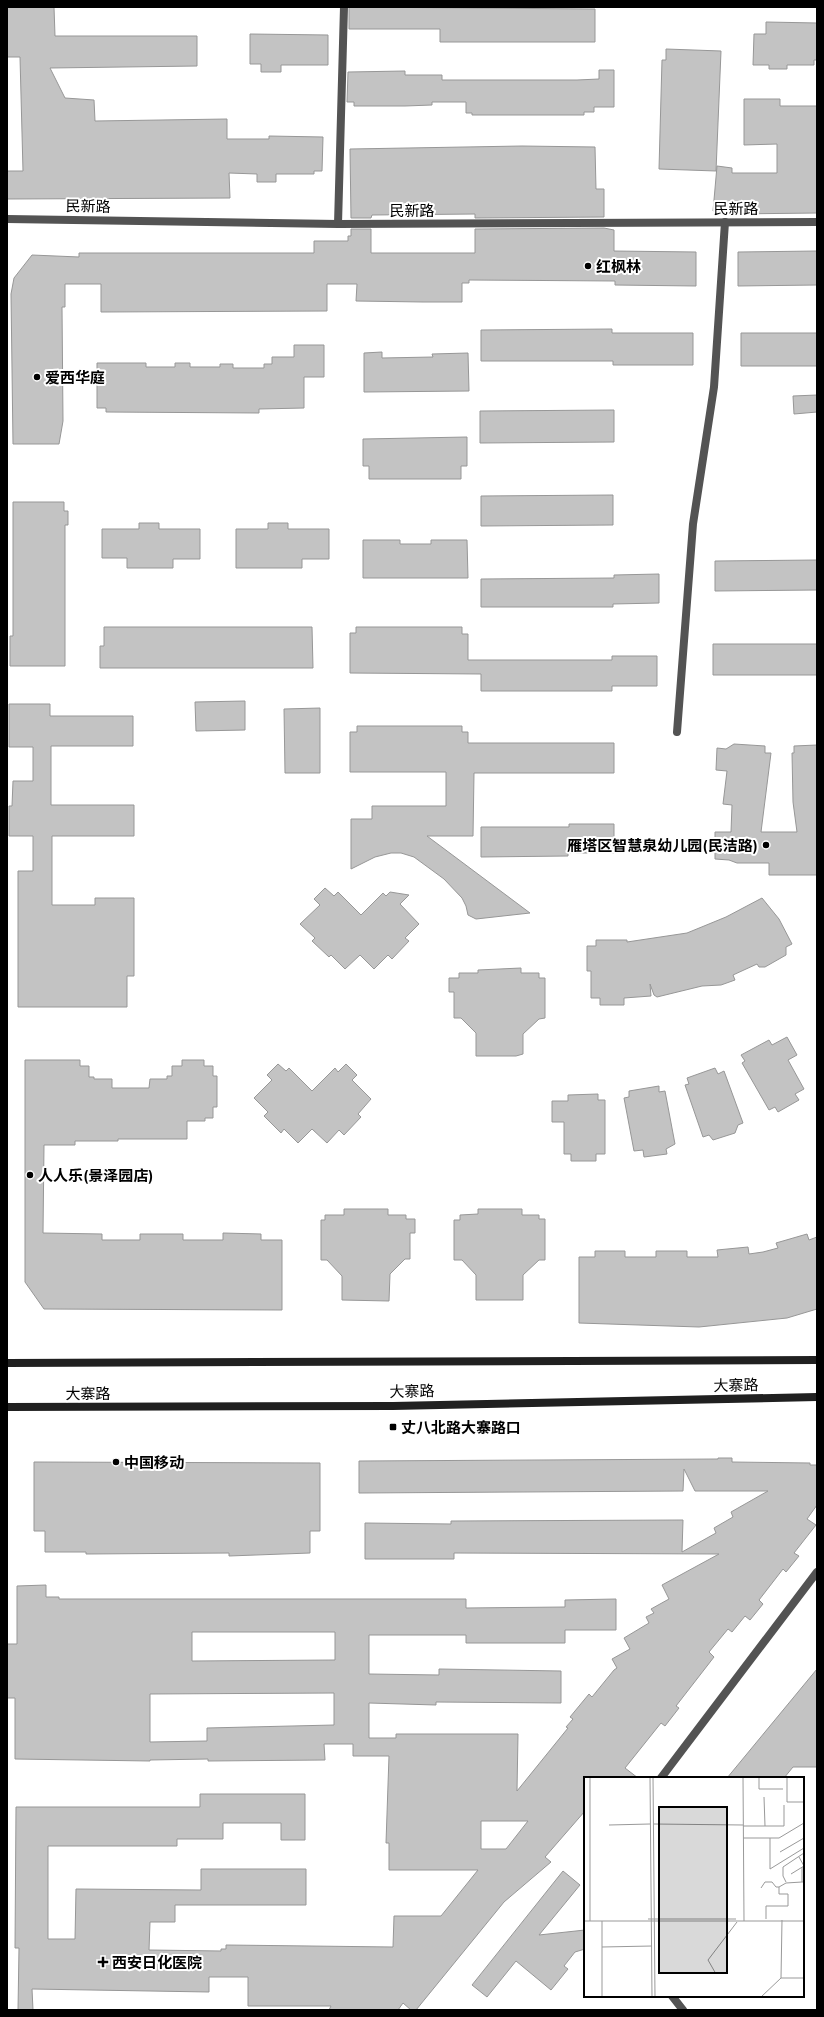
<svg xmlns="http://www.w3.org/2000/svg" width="824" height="2017" viewBox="0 0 824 2017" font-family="Mulish,'Noto Sans SC',sans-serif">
<rect width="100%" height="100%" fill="#fff"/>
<!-- building -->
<path fill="#c3c3c3" stroke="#979797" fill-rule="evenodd" d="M 7,7 L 54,7 L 55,36 L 197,36 L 197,66 L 50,68 L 65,98 L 94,100 L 95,121 L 227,119 L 227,139 L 269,139 L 269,136 L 323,137 L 322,171 L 314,171 L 314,174 L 276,174 L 276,182 L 257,182 L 257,174 L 229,173 L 230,198 L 7,199 L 7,171 L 23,171 L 20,57 L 7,57 Z
M 349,7 L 595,9 L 595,42 L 440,42 L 440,29 L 349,29 Z
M 766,22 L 817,23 L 817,60 L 814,60 L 814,65 L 787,65 L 787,69 L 769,69 L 769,65 L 753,65 L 754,34 L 766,34 Z
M 250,34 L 328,35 L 328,65 L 281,65 L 281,72 L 261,72 L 261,64 L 250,64 Z
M 666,49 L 721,51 L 716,171 L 659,169 L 662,60 L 666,60 Z
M 599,70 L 614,70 L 614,107 L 594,107 L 594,112 L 584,112 L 584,115 L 472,115 L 472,113 L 466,113 L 466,102 L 432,102 L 432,105 L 405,106 L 354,106 L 354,102 L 347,102 L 348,72 L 405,71 L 405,75 L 442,75 L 442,80 L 577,80 L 599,79 Z
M 744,99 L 780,99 L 780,106 L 817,106 L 817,213 L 733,214 L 733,213 L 713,211 L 717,166 L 732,168 L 732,173 L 777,173 L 777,144 L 744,145 Z
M 522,146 L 595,147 L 596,189 L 604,189 L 604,217 L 475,218 L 475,214 L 372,215 L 371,218 L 351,218 L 350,149 Z
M 604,228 L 614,230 L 614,251 L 696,252 L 696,286 L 615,285 L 615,281 L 469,280 L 469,283 L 462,283 L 462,302 L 423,302 L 356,301 L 357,284 L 327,284 L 327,311 L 101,312 L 101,284 L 65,284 L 65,307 L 62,307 L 63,421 L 59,444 L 13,444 L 11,294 L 14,278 L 32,255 L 79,257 L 79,253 L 314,253 L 314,241 L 348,241 L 348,236 L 351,236 L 351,229 L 371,229 L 371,253 L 475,253 L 475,229 Z
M 817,251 L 817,285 L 738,286 L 738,252 Z
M 612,329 L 612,333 L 693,333 L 693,365 L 613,365 L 613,361 L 481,361 L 481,330 Z
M 741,333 L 817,333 L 817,366 L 741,366 Z
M 294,345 L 324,345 L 324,377 L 304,377 L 304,408 L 259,409 L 259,413 L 106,412 L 106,408 L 97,408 L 97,363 L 146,363 L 146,367 L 175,367 L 175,363 L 190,363 L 190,367 L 220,367 L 220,364 L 233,364 L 233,368 L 264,368 L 264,364 L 272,364 L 272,357 L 294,357 Z
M 382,352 L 382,358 L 433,357 L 432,354 L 468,353 L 469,391 L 364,392 L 364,353 Z
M 817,395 L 817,412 L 794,414 L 793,396 Z
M 614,410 L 614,442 L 480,443 L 480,411 Z
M 467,437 L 467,466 L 461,466 L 461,479 L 369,479 L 369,466 L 363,466 L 363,439 Z
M 613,495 L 613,525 L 481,526 L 481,496 Z
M 13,502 L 64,502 L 64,511 L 68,511 L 68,525 L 65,525 L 65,666 L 10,666 L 10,636 L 13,636 Z
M 139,523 L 159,523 L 159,529 L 200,529 L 200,559 L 173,559 L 173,568 L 127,568 L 127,558 L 102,558 L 102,529 L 139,529 Z
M 268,523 L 288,523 L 288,529 L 329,529 L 329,559 L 302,559 L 302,568 L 236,568 L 236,529 L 268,529 Z
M 363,540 L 400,540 L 400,544 L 431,544 L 431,540 L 467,540 L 468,578 L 363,578 Z
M 817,560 L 817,590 L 715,591 L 715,561 Z
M 659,574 L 659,603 L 613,604 L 613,607 L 481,607 L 481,579 L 614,578 L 614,575 Z
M 104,627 L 312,627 L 313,668 L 100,668 L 100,646 L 104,646 Z
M 356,627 L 462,627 L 462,634 L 468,634 L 468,660 L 612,660 L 612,656 L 657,656 L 657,686 L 612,686 L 612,691 L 481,691 L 481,674 L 350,673 L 350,633 L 356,633 Z
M 713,644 L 817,644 L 817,675 L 713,675 Z
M 245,701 L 245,730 L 196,731 L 195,702 Z
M 9,704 L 50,704 L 50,716 L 133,716 L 133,746 L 51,746 L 51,805 L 134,805 L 134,836 L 52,836 L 52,905 L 95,905 L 95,898 L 134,898 L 134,976 L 127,976 L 127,1007 L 18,1007 L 18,871 L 33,871 L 33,836 L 9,836 L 9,806 L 12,806 L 13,781 L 33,781 L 33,747 L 9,747 Z
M 320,708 L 320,773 L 285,773 L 284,709 Z
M 357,726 L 462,726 L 462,732 L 468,732 L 468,743 L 614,743 L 614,773 L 474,773 L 473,836 L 427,836 L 530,913 L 476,919 L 468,915 L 466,906 L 462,898 L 444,879 L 414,857 L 401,853 L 391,853 L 375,857 L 351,869 L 351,819 L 372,819 L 372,806 L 446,806 L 446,772 L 350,772 L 350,732 L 357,732 Z
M 734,744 L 765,746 L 765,753 L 771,753 L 761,832 L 797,832 L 793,802 L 792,753 L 794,753 L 794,746 L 817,745 L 817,875 L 769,875 L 769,863 L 737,863 L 729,860 L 715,859 L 715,832 L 731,832 L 732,805 L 723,804 L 727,771 L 716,770 L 717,748 L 726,749 Z
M 569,824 L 614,824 L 614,853 L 568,853 L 568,856 L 481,857 L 481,827 L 569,827 Z
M 325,888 L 334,896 L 338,892 L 361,915 L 383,893 L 386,896 L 390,892 L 409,895 L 400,904 L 419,924 L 405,938 L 409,941 L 392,959 L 388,955 L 374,969 L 360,955 L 345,969 L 331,955 L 329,957 L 312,941 L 315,938 L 300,924 L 320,905 L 314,899 Z
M 762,898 L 779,919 L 792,944 L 786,947 L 786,955 L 765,967 L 759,967 L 757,964 L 733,975 L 735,980 L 721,985 L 702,986 L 657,997 L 654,995 L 650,984 L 651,996 L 624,998 L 624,1005 L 600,1005 L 600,998 L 591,998 L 591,971 L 587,971 L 587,946 L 596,946 L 596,940 L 627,940 L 627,942 L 687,933 L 726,917 Z
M 521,968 L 521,973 L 539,973 L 539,978 L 545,978 L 545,1018 L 539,1019 L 523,1034 L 523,1054 L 516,1056 L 476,1056 L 476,1033 L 461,1018 L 454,1018 L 454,992 L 449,992 L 449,978 L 459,978 L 459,973 L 478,973 L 478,970 Z
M 787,1037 L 797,1055 L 788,1060 L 804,1089 L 795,1094 L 799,1100 L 778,1112 L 775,1107 L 769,1110 L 742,1063 L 745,1061 L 741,1055 L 769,1040 L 772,1045 Z
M 25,1060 L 80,1060 L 80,1066 L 89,1066 L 89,1077 L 94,1077 L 94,1079 L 112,1079 L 112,1088 L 149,1088 L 150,1079 L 167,1079 L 167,1076 L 172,1076 L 172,1066 L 182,1066 L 182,1060 L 204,1060 L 204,1066 L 213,1066 L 213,1076 L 217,1076 L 217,1107 L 213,1107 L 213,1118 L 205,1118 L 205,1121 L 187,1121 L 187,1139 L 118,1139 L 118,1141 L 75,1141 L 75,1145 L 44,1145 L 43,1233 L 102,1234 L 102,1240 L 140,1240 L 140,1234 L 183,1234 L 183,1240 L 223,1240 L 223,1233 L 261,1234 L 261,1240 L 282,1240 L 282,1310 L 44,1309 L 25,1282 Z
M 278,1064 L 286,1071 L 289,1068 L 312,1091 L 335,1068 L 338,1072 L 346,1064 L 357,1075 L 352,1080 L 371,1099 L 358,1114 L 361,1117 L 344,1135 L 339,1130 L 327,1143 L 312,1129 L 298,1143 L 284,1129 L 281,1133 L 264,1116 L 268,1112 L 254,1098 L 272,1080 L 267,1075 Z
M 715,1068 L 718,1074 L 724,1071 L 743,1123 L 738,1125 L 735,1133 L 713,1140 L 709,1135 L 703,1137 L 685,1085 L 689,1084 L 687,1078 Z
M 659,1086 L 659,1092 L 665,1091 L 675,1144 L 666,1149 L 667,1154 L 644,1157 L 643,1150 L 634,1151 L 624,1098 L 629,1097 L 629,1091 Z
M 598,1094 L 598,1100 L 605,1100 L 605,1154 L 596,1154 L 596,1161 L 571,1161 L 571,1154 L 564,1154 L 564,1122 L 552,1122 L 552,1101 L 568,1101 L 568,1095 Z
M 344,1209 L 388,1209 L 388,1215 L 406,1215 L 406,1219 L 415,1219 L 415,1233 L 410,1233 L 410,1259 L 405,1259 L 390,1274 L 389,1301 L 342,1300 L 342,1276 L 327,1260 L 321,1260 L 321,1220 L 325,1220 L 325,1215 L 344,1215 Z
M 478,1209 L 522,1209 L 522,1215 L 539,1215 L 539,1219 L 545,1219 L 545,1260 L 539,1260 L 523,1275 L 523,1300 L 476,1300 L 476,1275 L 462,1260 L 454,1260 L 454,1220 L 460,1220 L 460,1215 L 478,1214 Z
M 807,1234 L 809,1240 L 817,1237 L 817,1309 L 787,1318 L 699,1327 L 579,1323 L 579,1257 L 595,1257 L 595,1251 L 625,1251 L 625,1257 L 656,1257 L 656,1251 L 687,1251 L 687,1257 L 718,1257 L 717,1250 L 748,1247 L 749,1254 L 763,1252 L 778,1248 L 776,1243 Z
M 718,1458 L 732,1458 L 732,1462 L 810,1463 L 810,1465 L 817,1465 L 817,1505 L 807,1519 L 816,1525 L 794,1553 L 799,1556 L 786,1572 L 783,1569 L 759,1600 L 763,1604 L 750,1620 L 745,1616 L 732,1632 L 728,1629 L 709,1652 L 714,1657 L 676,1706 L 679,1708 L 665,1726 L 661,1723 L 625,1768 L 638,1778 L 585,1778 L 585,1811 L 545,1857 L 551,1862 L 504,1902 L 416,2010 L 411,2010 L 403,2003 L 398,2010 L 329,2010 L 331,2006 L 248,2006 L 248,1977 L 209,1977 L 209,1992 L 32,1989 L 33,2010 L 18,2010 L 19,1948 L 15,1948 L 16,1807 L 200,1807 L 200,1794 L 305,1794 L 305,1840 L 281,1840 L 281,1823 L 223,1823 L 223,1839 L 177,1839 L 177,1846 L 48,1846 L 48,1939 L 75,1939 L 76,1889 L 201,1890 L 201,1869 L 306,1869 L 306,1905 L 175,1905 L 175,1922 L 150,1922 L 149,1950 L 221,1951 L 221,1949 L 226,1949 L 226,1945 L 393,1947 L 394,1916 L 441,1916 L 478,1870 L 389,1870 L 389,1843 L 386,1843 L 389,1756 L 353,1756 L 353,1744 L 324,1744 L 325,1760 L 208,1761 L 208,1759 L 150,1760 L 150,1761 L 15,1759 L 15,1698 L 7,1698 L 7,1644 L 17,1644 L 17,1586 L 46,1585 L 46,1597 L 59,1597 L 59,1599 L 466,1599 L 466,1608 L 565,1607 L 565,1600 L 616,1599 L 616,1630 L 565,1630 L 565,1643 L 466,1643 L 466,1635 L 369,1635 L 369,1674 L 439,1675 L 439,1669 L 561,1671 L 561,1703 L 436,1702 L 436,1705 L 369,1703 L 369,1738 L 396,1738 L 396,1734 L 518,1734 L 517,1791 L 568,1728 L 566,1727 L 573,1719 L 570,1717 L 589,1694 L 592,1697 L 614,1670 L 617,1668 L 612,1659 L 630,1649 L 624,1638 L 649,1623 L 646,1617 L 654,1613 L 651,1609 L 669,1599 L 662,1585 L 719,1554 L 454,1553 L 454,1559 L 365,1559 L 365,1523 L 451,1524 L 451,1521 L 683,1520 L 682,1552 L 716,1533 L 714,1528 L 733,1517 L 731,1512 L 768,1491 L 695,1491 L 684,1469 L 683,1491 L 359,1493 L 359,1461 L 718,1459 ZM 192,1632 L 335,1632 L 335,1660 L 192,1661 ZM 334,1693 L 334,1725 L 207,1728 L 207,1741 L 150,1742 L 150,1694 ZM 481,1821 L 528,1821 L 506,1849 L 481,1849 Z
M 34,1462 L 320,1463 L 320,1531 L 310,1531 L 310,1553 L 229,1556 L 229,1553 L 86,1554 L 86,1552 L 45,1552 L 45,1531 L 34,1531 Z
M 817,1669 L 817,1767 L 793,1767 L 784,1778 L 727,1778 Z
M 563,1871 L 580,1885 L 539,1935 L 585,1930 L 585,1949 L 575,1952 L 564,1966 L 568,1969 L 551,1990 L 516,1961 L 487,1997 L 472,1985 Z"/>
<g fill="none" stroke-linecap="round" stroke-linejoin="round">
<!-- service -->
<path stroke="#535353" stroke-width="8" d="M 338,224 L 344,7
M 677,732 L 693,524 L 714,387 L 725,222"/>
<!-- minor -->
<path stroke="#535353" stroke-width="8" d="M 7,219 L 338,224 L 817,222
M 661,1778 L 817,1572
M 672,1996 L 683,2010"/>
<!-- secondary -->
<path stroke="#202020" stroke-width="8" d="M 7,1363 L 817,1360
M 7,1407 L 393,1406 L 817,1397"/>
</g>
<!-- markers -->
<g fill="#000" stroke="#fff" stroke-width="1.5">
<circle cx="588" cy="266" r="4"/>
<circle cx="37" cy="377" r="4"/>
<circle cx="766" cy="845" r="4"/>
<circle cx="30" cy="1175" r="4"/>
<rect x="389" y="1423" width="8" height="8" rx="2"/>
<circle cx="116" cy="1462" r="4"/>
<path d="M101 1956h4v4h4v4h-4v4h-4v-4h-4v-4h4z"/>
</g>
<g text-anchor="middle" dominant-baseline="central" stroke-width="4" stroke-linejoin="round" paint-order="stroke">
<!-- street labels -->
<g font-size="15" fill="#000" stroke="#fff">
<text transform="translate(88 206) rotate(1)">民新路</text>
<text x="736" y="208">民新路</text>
<text x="412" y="210">民新路</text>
<text transform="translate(736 1385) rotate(-1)">大寨路</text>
<text transform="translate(412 1391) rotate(-1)">大寨路</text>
<text x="88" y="1393">大寨路</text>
</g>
<!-- poi labels -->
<g font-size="15" font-weight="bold" fill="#000" stroke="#fff" text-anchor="start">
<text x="596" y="266">红枫林</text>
<text x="45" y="377">爱西华庭</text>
<text x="758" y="845" text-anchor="end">雁塔区智慧泉幼儿园(民洁路)</text>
<text x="38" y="1175">人人乐(景泽园店)</text>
<text x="401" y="1427">丈八北路大寨路口</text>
<text x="124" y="1462">中国移动</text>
<text x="112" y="1962">西安日化医院</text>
</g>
</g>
<!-- overview -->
<g transform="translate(584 1777)">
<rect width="220" height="220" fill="#fff"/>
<path fill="none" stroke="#999" stroke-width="1" d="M 66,0 L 68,220M 69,0 L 71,220M 159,0 L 160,144M 175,0 L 175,12 L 199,12M 203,0 L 203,25 L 220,25M 70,47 L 159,48M 25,48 L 66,47M 159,49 L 181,49 L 180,20M 181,49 L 200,49 L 200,28M 159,61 L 195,61 L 220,46M 196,75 L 220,61M 218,90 L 218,105 L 220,105M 186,92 L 220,71M 186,92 L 186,61M 207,97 L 220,89 L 215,80M 202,105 L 199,99 L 199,90 L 220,76M 177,111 L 181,105 L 188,105 L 192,110 L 195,110M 64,142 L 152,142M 182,142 L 182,129 L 204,129 L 204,117 L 195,117 L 195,110 L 202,106 L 218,105M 0,144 L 220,144M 6,144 L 6,0M 18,144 L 18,220M 18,170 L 68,169M 132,197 L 124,183 L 153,145M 197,201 L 220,201M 177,220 L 197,201 L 198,143"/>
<path fill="#000" fill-opacity="0.15" stroke="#000" stroke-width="2" d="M 75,30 L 143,30 L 143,196 L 75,196 Z"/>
<rect width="220" height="220" fill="none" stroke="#000" stroke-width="2"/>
</g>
<!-- border -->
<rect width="824" height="2017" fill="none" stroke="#000000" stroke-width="16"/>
</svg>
